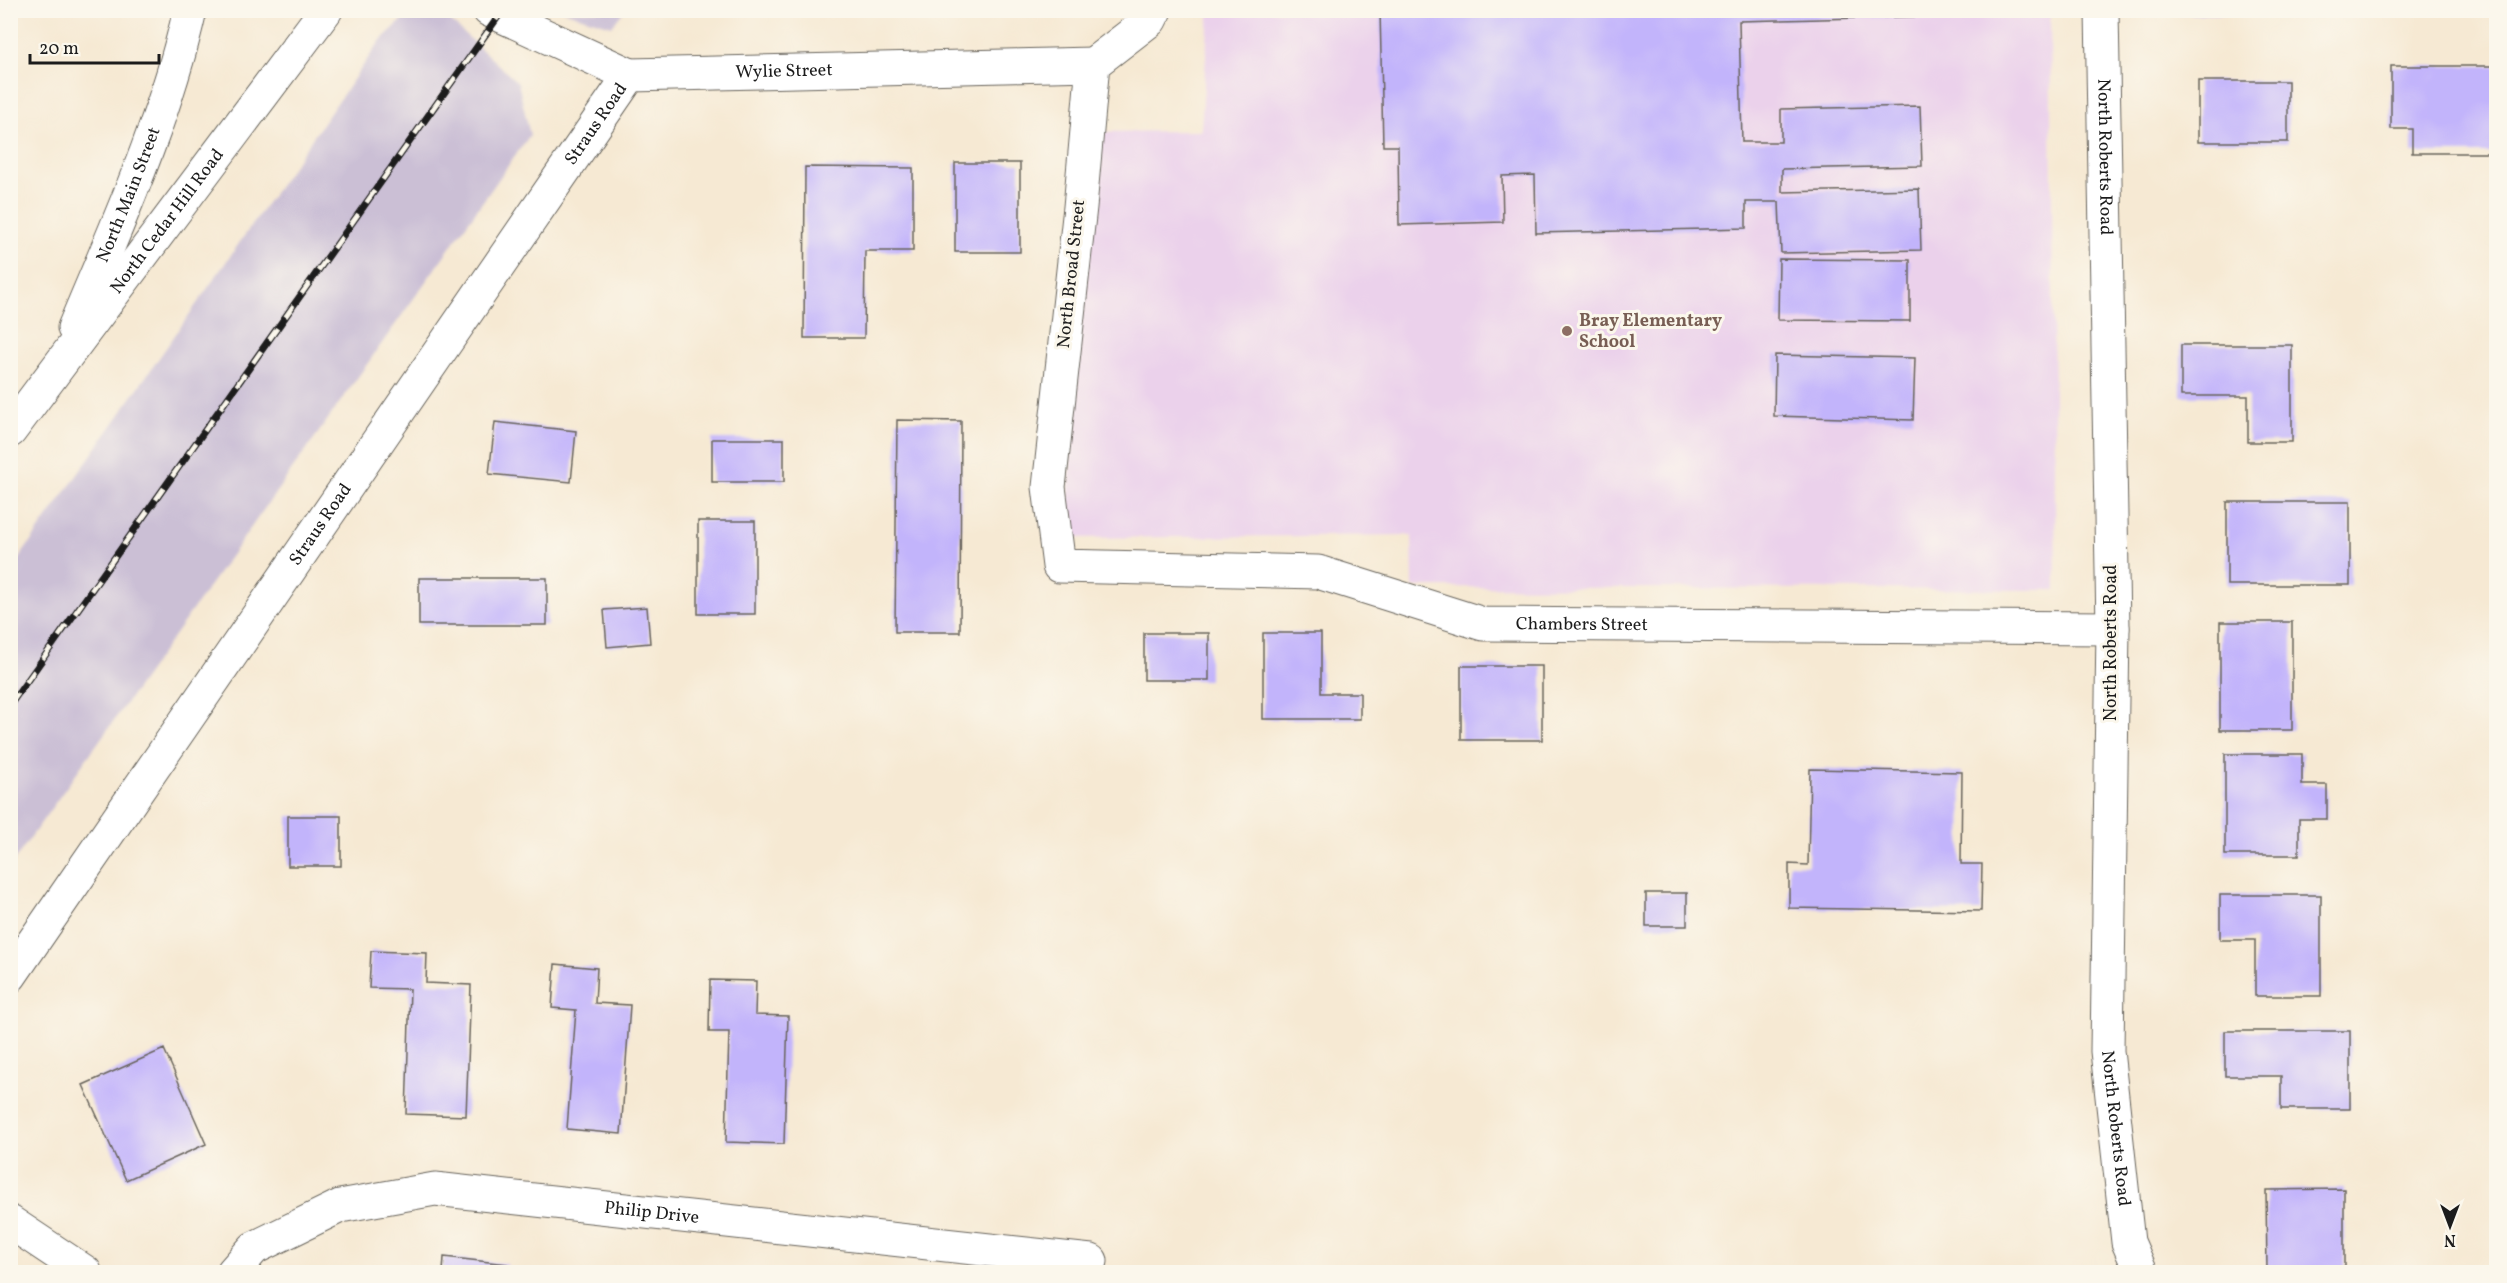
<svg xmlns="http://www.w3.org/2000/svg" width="2507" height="1283" viewBox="0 0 2507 1283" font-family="Vollkorn,serif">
<rect width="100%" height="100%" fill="#fbf7ec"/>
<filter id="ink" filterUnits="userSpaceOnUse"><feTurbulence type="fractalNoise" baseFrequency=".0167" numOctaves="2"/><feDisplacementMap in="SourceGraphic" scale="12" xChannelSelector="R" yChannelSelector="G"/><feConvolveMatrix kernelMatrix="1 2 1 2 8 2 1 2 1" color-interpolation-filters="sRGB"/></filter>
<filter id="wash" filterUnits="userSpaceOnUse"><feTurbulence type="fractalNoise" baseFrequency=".008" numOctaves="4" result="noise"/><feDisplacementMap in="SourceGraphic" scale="24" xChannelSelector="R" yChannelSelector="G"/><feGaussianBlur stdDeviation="1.35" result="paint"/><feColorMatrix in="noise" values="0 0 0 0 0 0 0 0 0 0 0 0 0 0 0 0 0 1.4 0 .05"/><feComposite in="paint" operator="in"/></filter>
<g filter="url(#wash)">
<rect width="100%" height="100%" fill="#f6e9d3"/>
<!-- built -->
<path fill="#ebd1eb" d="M 1209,11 L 2050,11 L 2056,590 L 1413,587 L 1412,535 L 1066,538 L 1089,132 L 1201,131 Z"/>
<!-- industrial -->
<path fill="#cbbfd5" d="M 412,11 L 435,11 L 442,13 L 518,83 L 530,135 L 11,865 L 11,570 L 381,40 Z
M 562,11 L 624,11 L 612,26 Z"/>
<g id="blocks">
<!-- building -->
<path fill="#c2b4fb" d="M 1380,10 L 1939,10 L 1939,16 L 1739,21 L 1742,142 L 1781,142 L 1781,109 L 1920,106 L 1922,166 L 1782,169 L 1782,192 L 1919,189 L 1921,250 L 1781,253 L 1779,202 L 1746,202 L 1746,228 L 1536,233 L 1535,175 L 1502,176 L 1503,222 L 1399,225 L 1398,146 L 1383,146 Z
M 2155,10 L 2303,10 L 2303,14 L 2155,14 Z
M 2391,66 L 2496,66 L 2496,153 L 2412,153 L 2412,129 L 2391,129 Z
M 2198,81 L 2288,81 L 2288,142 L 2198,142 Z
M 955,163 L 1020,163 L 1020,252 L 955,252 Z
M 805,167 L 913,168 L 913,251 L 865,251 L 864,338 L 804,338 Z
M 1779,259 L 1910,260 L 1910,321 L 1778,320 Z
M 2181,345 L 2292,345 L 2292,442 L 2248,442 L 2248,396 L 2181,396 Z
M 1775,355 L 1915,358 L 1913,420 L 1774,416 Z
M 897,420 L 961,421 L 960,632 L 895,632 Z
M 495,422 L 576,431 L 571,482 L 489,474 Z
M 712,439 L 784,439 L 784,482 L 712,482 Z
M 2227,502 L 2350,502 L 2350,585 L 2227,585 Z
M 698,521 L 755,521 L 755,614 L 698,614 Z
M 419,578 L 547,578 L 547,625 L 419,625 Z
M 647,607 L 650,643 L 607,647 L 604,610 Z
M 2220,622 L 2292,622 L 2292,730 L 2220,730 Z
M 1144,633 L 1209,633 L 1209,680 L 1144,680 Z
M 1263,633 L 1321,633 L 1321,693 L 1360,693 L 1360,719 L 1263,719 Z
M 1461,666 L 1542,666 L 1542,740 L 1461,740 Z
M 2225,754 L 2302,754 L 2302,785 L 2327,785 L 2327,819 L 2299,819 L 2299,855 L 2225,855 Z
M 1810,769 L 1962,772 L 1961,864 L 1982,864 L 1981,911 L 1789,908 L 1789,864 L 1808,865 Z
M 288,816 L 341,816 L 341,866 L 288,866 Z
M 1646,893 L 1687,893 L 1687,926 L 1646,926 Z
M 2220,895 L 2321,895 L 2321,996 L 2255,996 L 2255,940 L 2220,940 Z
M 371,951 L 427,953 L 426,983 L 471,985 L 466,1116 L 406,1114 L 410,989 L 369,988 Z
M 555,964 L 597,968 L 595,1003 L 630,1005 L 621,1134 L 567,1129 L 576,1010 L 552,1008 Z
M 710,980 L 756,981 L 755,1015 L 788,1016 L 784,1144 L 726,1142 L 729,1032 L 709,1032 Z
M 2225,1031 L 2350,1031 L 2350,1109 L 2281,1109 L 2281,1076 L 2225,1076 Z
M 164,1049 L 206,1144 L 126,1180 L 83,1085 Z
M 2344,1189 L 2344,1272 L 2267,1272 L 2266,1190 Z
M 444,1257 L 507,1264 L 507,1272 L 443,1272 Z"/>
</g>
</g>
<g filter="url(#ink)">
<use href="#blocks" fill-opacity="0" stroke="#68645c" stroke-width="1.5"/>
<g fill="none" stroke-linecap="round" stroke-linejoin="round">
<!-- minor casing -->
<g stroke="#68645c" stroke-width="35">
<g id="minor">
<path id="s1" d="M 1155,10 L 1150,20 L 1093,64 L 1080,207 L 1049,487 L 1059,566 L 1318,572 L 1483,624 L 2113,628"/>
<path id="s2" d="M 2102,10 L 2113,628 L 2107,1051 L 2128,1242 L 2141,1272"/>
<path id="s3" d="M 630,75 L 1093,64"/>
<path d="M 10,1222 L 85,1272"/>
<path id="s4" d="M 233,1272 L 254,1248 L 340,1206 L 435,1189 L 1091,1261 L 1086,1272"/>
</g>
</g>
<!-- tertiary casing -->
<g stroke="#68645c" stroke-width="35">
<g id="tertiary">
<path id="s5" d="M 74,328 C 117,225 165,120 190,10"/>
<path id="s6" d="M 10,431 L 326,10"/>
<path id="s7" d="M 10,976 L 630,75 L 489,10"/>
</g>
</g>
<!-- minor -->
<use href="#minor" stroke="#fff" stroke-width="33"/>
<!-- tertiary -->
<use href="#tertiary" stroke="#fff" stroke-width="33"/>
<!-- rail casing -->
<g stroke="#1c1c1c" stroke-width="7">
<path id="rail" d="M 10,705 L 503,10"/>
</g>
<!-- rail -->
<use href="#rail" stroke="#fbf7ec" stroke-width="4.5" stroke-dasharray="14" stroke-linecap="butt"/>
</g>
</g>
<!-- markers -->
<circle fill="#8d6e63" stroke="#fbf7ec" stroke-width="2" cx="1567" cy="331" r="6"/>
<g text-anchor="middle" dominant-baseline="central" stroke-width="6" stroke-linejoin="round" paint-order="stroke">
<!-- street labels -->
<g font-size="18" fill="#1c1c1c" stroke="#fbf7ec">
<text stroke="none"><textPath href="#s3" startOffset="154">Wylie Street</textPath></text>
<text stroke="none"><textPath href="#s7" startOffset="1034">Straus Road</textPath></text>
<text stroke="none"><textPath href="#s2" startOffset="147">North Roberts Road</textPath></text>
<text stroke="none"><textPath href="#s5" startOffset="144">North Main Street</textPath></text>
<text stroke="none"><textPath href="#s6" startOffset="262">North Cedar Hill Road</textPath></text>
<text transform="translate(1072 274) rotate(-84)">North Broad Street</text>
<text stroke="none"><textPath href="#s7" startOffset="548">Straus Road</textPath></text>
<text stroke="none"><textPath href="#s1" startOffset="1119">Chambers Street</textPath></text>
<text transform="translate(2111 643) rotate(-90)">North Roberts Road</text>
<text stroke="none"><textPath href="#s2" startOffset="1119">North Roberts Road</textPath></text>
<text stroke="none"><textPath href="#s4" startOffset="442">Philip Drive</textPath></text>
</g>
<!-- education labels -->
<g font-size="18" font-weight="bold" fill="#785e54" stroke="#fbf7ec" text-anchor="start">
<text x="1579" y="321">Bray Elementary<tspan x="1579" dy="21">School</tspan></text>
</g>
</g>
<!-- margin -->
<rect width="2507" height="1283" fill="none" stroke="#fbf7ec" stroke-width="36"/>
<!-- north arrow -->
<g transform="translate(2450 1226) rotate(180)" stroke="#fbf7ec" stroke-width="4.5" paint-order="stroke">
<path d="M0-4.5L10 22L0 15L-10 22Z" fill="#1c1c1c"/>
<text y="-9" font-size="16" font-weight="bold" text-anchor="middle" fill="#1c1c1c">N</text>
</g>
<!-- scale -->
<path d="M30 54v9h129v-9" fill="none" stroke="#1c1c1c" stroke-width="3"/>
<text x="39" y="54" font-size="18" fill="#1c1c1c" stroke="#fbf7ec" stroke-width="4.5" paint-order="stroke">20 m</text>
</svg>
